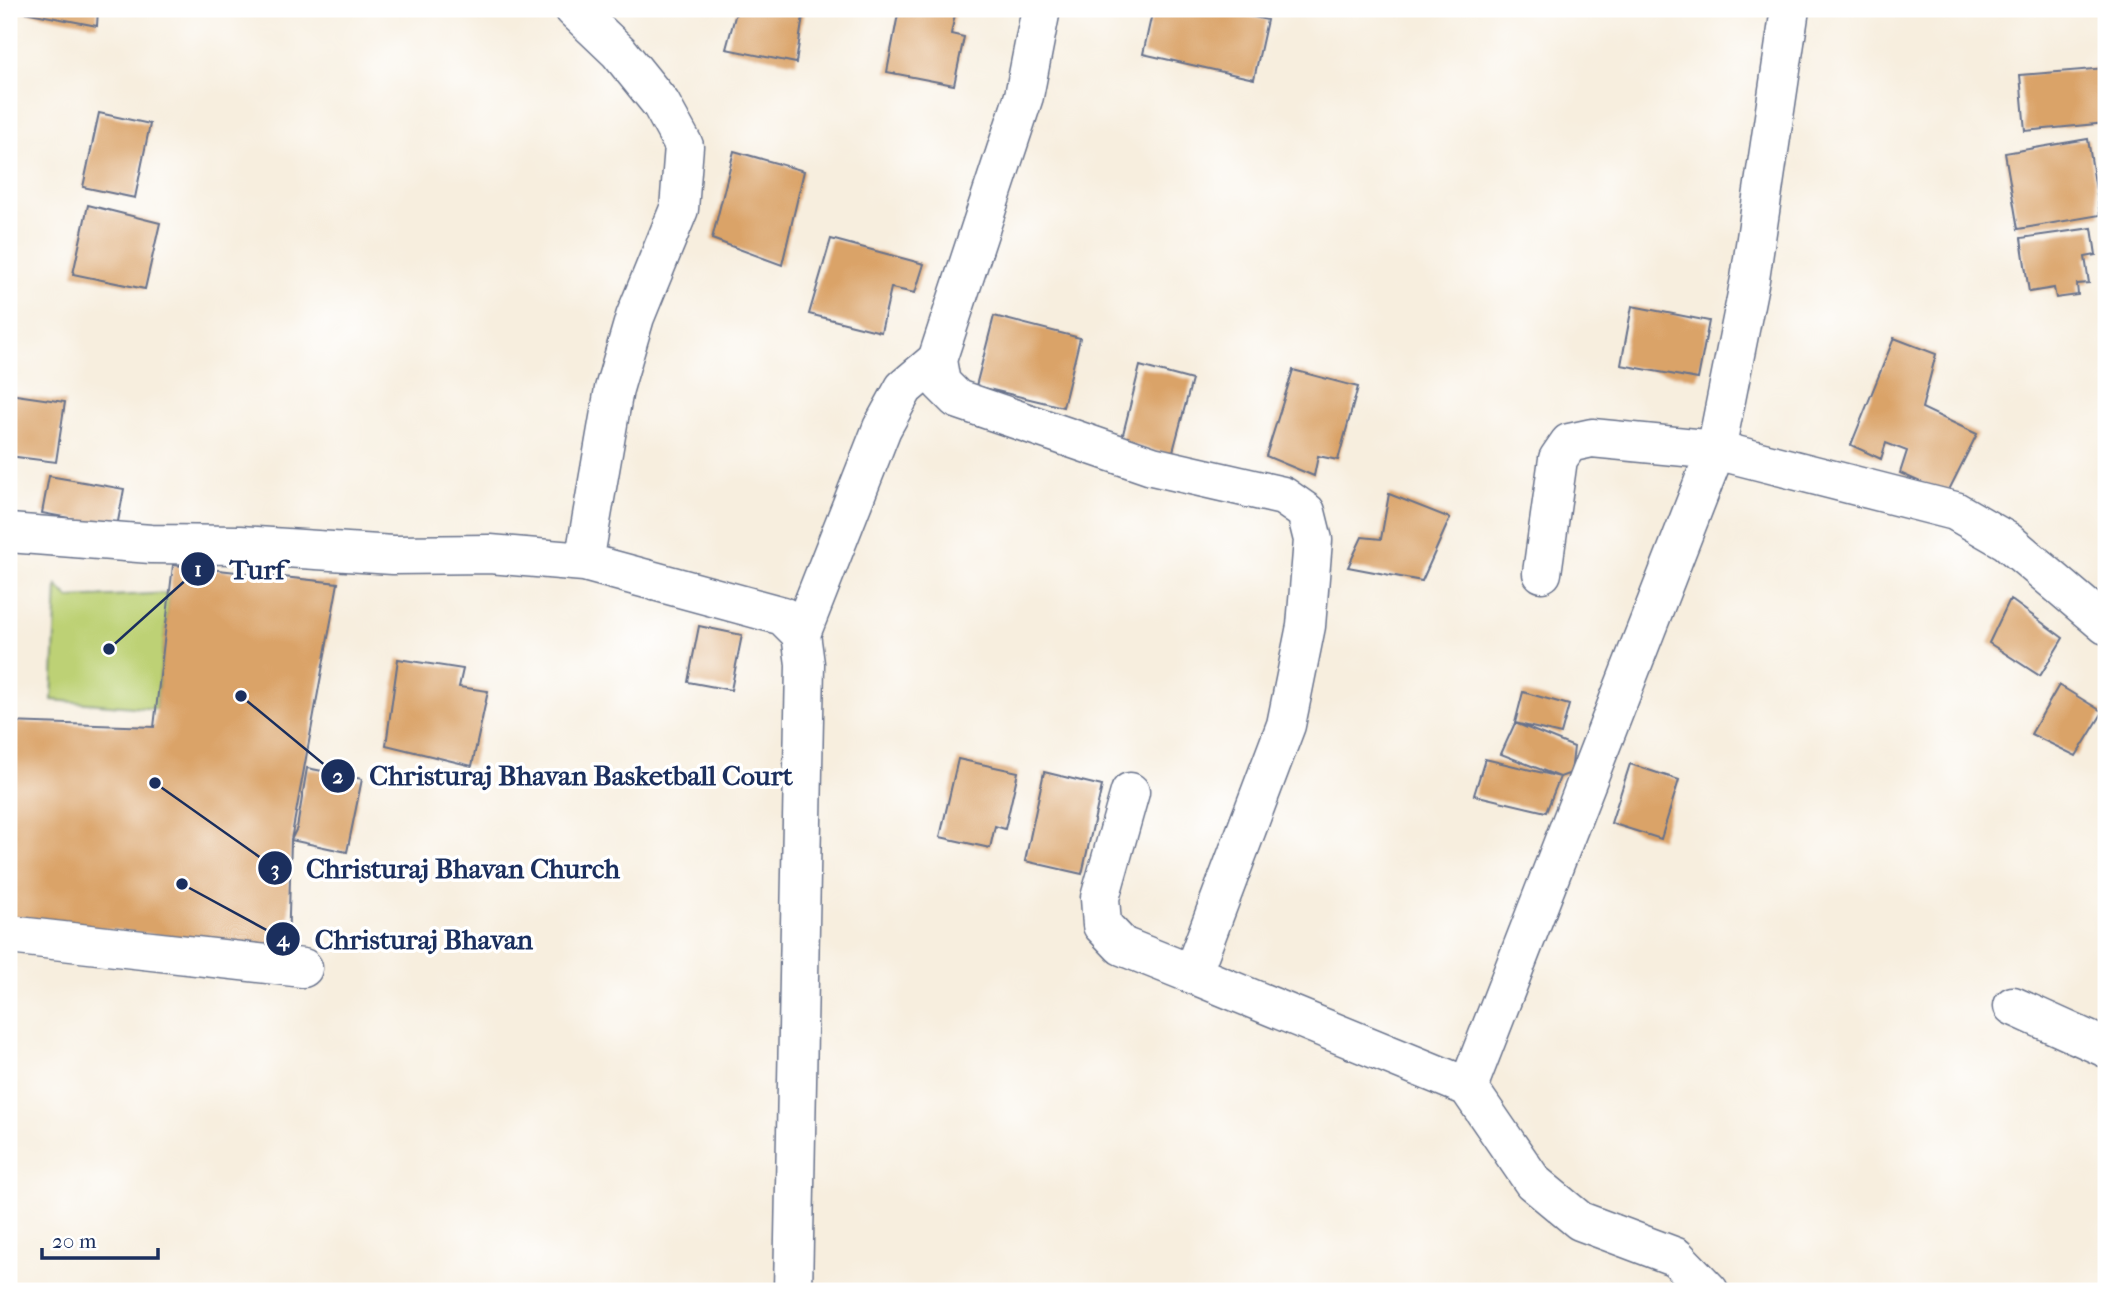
<svg xmlns="http://www.w3.org/2000/svg" width="2115" height="1300" viewBox="0 0 2115 1300" font-family="'IM FELL French Canon',serif">
<rect width="100%" height="100%" fill="#fff"/>
<filter id="ink" filterUnits="userSpaceOnUse"><feTurbulence type="fractalNoise" baseFrequency=".0143" numOctaves="2"/><feDisplacementMap in="SourceGraphic" scale="14" xChannelSelector="R" yChannelSelector="G"/><feConvolveMatrix kernelMatrix="1 2 1 2 8 2 1 2 1" color-interpolation-filters="sRGB"/></filter>
<filter id="wash" filterUnits="userSpaceOnUse"><feTurbulence type="fractalNoise" baseFrequency=".00686" numOctaves="4" result="noise"/><feDisplacementMap in="SourceGraphic" scale="28" xChannelSelector="R" yChannelSelector="G"/><feGaussianBlur stdDeviation="1.57" result="paint"/><feColorMatrix in="noise" values="0 0 0 0 0 0 0 0 0 0 0 0 0 0 0 0 0 1.4 0 .05"/><feComposite in="paint" operator="in"/></filter>
<g filter="url(#wash)">
<rect width="100%" height="100%" fill="#f7eede"/>
<!-- green -->
<path fill="#bdd174" stroke="#6c8069" stroke-width="2" d="M 57,586 L 69,598 L 170,593 L 156,709 L 52,700 Z"/>
<g id="blocks">
<!-- building -->
<path fill="#daa368" d="M 14,9 L 98,9 L 97,26 L 14,10 Z
M 737,9 L 804,9 L 796,63 L 726,49 Z
M 899,9 L 956,9 L 951,34 L 964,37 L 954,85 L 887,72 Z
M 1153,9 L 1219,9 L 1267,20 L 1254,79 L 1143,54 Z
M 2106,68 L 2106,123 L 2025,131 L 2020,75 Z
M 99,113 L 150,124 L 135,198 L 83,187 Z
M 2088,139 L 2100,215 L 2018,229 L 2005,153 Z
M 734,151 L 804,171 L 782,265 L 712,239 Z
M 88,205 L 160,223 L 145,289 L 73,274 Z
M 2092,228 L 2096,255 L 2085,257 L 2089,283 L 2077,284 L 2078,295 L 2056,298 L 2054,288 L 2029,292 L 2021,238 Z
M 831,239 L 924,264 L 915,293 L 891,288 L 881,332 L 809,314 Z
M 1632,306 L 1709,321 L 1698,379 L 1621,365 Z
M 994,316 L 1080,338 L 1063,407 L 976,386 Z
M 1894,338 L 1936,354 L 1922,408 L 1977,434 L 1947,494 L 1900,473 L 1907,451 L 1886,443 L 1881,459 L 1851,445 Z
M 1140,366 L 1192,380 L 1172,455 L 1121,442 Z
M 1293,370 L 1358,387 L 1338,460 L 1318,456 L 1314,476 L 1266,456 Z
M 9,394 L 65,402 L 56,462 L 9,456 Z
M 49,476 L 124,489 L 117,527 L 42,513 Z
M 1389,494 L 1450,518 L 1422,581 L 1348,567 L 1362,537 L 1381,539 Z
M 173,565 L 338,583 L 291,840 L 297,828 L 307,768 L 362,779 L 347,852 L 291,840 L 288,951 L 9,917 L 9,722 L 154,727 Z
M 2010,599 L 2063,638 L 2040,676 L 1989,643 Z
M 699,626 L 742,635 L 731,690 L 688,682 Z
M 398,659 L 463,669 L 459,687 L 488,691 L 472,766 L 386,745 Z
M 2059,685 L 2103,712 L 2076,756 L 2031,734 Z
M 1523,692 L 1569,705 L 1561,734 L 1515,723 Z
M 1515,723 L 1574,747 L 1571,773 L 1560,777 L 1546,812 L 1474,795 L 1485,759 L 1560,777 L 1501,754 Z
M 958,759 L 1018,772 L 1005,829 L 995,826 L 990,848 L 940,837 Z
M 1630,764 L 1679,780 L 1661,839 L 1611,823 Z
M 1044,772 L 1102,786 L 1082,874 L 1025,861 Z"/>
</g>
</g>
<g filter="url(#ink)">
<use href="#blocks" fill-opacity="0" stroke="#68728b" stroke-width="2"/>
<g fill="none" stroke-linecap="round" stroke-linejoin="round">
<!-- minor casing -->
<g stroke="#68728b" stroke-width="41">
<path id="minor" d="M 1041,9 L 1024,96 L 937,360 L 941,383 L 957,399 L 1152,466 L 1283,496 L 1306,512 L 1313,540 L 1306,626 L 1286,725 L 1192,974 L 1468,1087 L 1533,1182 L 1580,1221 L 1676,1257 L 1709,1291
M 9,533 L 151,544 L 240,545 L 393,555 L 490,554 L 584,562 L 614,389 L 635,317 L 679,209 L 684,146 L 661,104 L 619,52 L 574,9
M 584,562 L 783,616 L 801,634 L 805,664 L 793,1291
M 1542,573 L 1558,459 L 1569,443 L 1592,438 L 1716,450 L 1955,511 L 2007,541 L 2106,625
M 801,634 L 882,428 L 904,388 L 937,360
M 1130,792 L 1100,898 L 1102,925 L 1122,946 L 1192,974
M 9,935 L 303,968
M 2013,1006 L 2106,1048
M 1468,1087 L 1716,450 L 1750,279 L 1790,9"/>
</g>
<!-- minor -->
<use href="#minor" stroke="#fff" stroke-width="38"/>
</g>
</g>
<!-- callouts -->
<path fill="none" stroke="#1b2f5e" stroke-width="2.5" d="M109 649L198 569M241 696L338 776M155 783L275 868M182 884L283 939"/>
<g fill="#1b2f5e" stroke="#fff" stroke-width="2.5">
<circle cx="109" cy="649" r="7"/>
<circle cx="241" cy="696" r="7"/>
<circle cx="155" cy="783" r="7"/>
<circle cx="182" cy="884" r="7"/>
<circle cx="198" cy="569" r="18"/>
<circle cx="338" cy="776" r="18"/>
<circle cx="275" cy="868" r="18"/>
<circle cx="283" cy="939" r="18"/>
</g>
<g font-size="21" text-anchor="middle" font-weight="bold" fill="#fff">
<text x="198" y="576">1</text>
<text x="338" y="783">2</text>
<text x="275" y="876">3</text>
<text x="283" y="946">4</text>
</g>
<g font-size="28" text-anchor="middle" font-weight="bold" fill="#1b2f5e" stroke="#fff" stroke-width="7" stroke-linejoin="round" paint-order="stroke">
<text x="257" y="579">Turf</text>
<text x="581" y="785">Christuraj Bhavan Basketball Court</text>
<text x="463" y="878">Christuraj Bhavan Church</text>
<text x="424" y="949">Christuraj Bhavan</text>
</g>
<!-- margin -->
<rect width="2115" height="1300" fill="none" stroke="#fff" stroke-width="35"/>
<!-- scale -->
<path d="M42 1248v10h116v-10" fill="none" stroke="#1b2f5e" stroke-width="3.5"/>
<text x="52" y="1248" font-size="21" fill="#1b2f5e" stroke="#ffffff" stroke-width="5" paint-order="stroke">20 m</text>
</svg>
